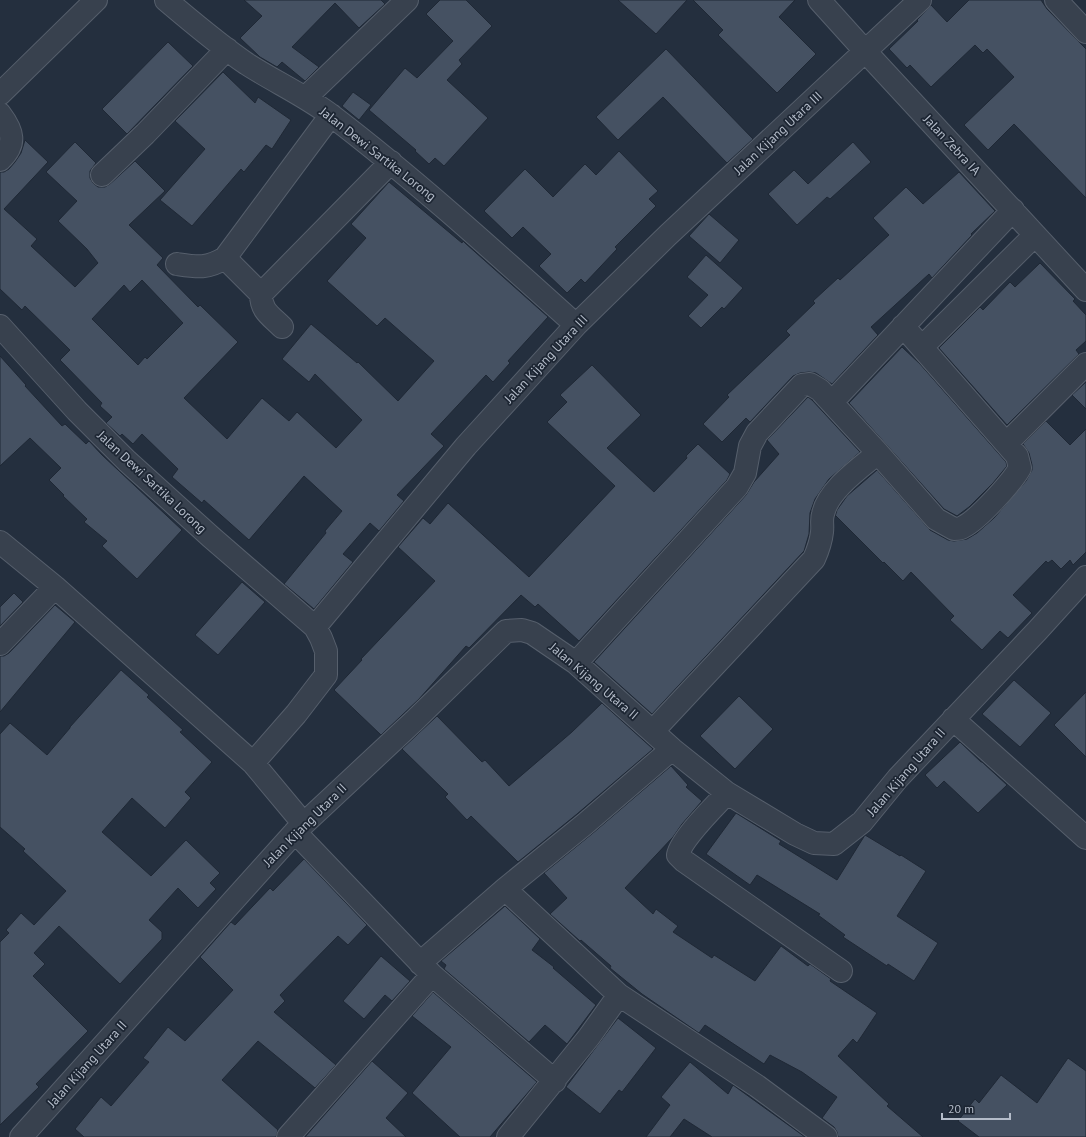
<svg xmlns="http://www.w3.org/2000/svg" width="1086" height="1137" viewBox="0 0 1086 1137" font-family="'PT Sans',sans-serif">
<rect width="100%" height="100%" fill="#242f3e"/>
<!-- building -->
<path fill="#455162" stroke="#1f2835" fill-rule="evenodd" d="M 244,0 L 381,0 L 385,4 L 359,28 L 335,3 L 292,47 L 319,67 L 305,81 L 282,62 L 277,67 L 260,57 L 240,38 L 262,16 Z
M 440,0 L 466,0 L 492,26 L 459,60 L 462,64 L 447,80 L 488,118 L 444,166 L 435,158 L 429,164 L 415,151 L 416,150 L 369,110 L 405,68 L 417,78 L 453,41 L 426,14 Z
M 618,0 L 687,0 L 656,34 Z
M 693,0 L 795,0 L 779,17 L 816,54 L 777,93 L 718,35 L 723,30 Z
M 969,0 L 1041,0 L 1047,9 L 1086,49 L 1086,198 L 1014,124 L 988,150 L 964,125 L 1014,77 L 987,49 L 983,53 L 975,45 L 931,87 L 910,65 L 907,68 L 889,49 L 918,21 L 917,20 L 931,5 L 947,22 Z
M 168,42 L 193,66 L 127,134 L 102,109 Z
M 666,49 L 753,139 L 727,163 L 663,97 L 618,140 L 596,117 Z
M 223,72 L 255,103 L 258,97 L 291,120 L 272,149 L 266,145 L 244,172 L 241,169 L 192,226 L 160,200 L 205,149 L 175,121 Z
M 353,92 L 371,105 L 359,120 L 342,106 Z
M 25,140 L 48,162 L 4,209 L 37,239 L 31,246 L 75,287 L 98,263 L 87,249 L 58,221 L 77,201 L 46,172 L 75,142 L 96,163 L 90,171 L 90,178 L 93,183 L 98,187 L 105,187 L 110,184 L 135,161 L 165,191 L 129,225 L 163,258 L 157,265 L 198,307 L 200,305 L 238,342 L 184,398 L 227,439 L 262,398 L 289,421 L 297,412 L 336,448 L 362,420 L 315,374 L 309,382 L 282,359 L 311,324 L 357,363 L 358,362 L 398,401 L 434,361 L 385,318 L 377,326 L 327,281 L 366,238 L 351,224 L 389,182 L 462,243 L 463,241 L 465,243 L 548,317 L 508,361 L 510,363 L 493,382 L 486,375 L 431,434 L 444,446 L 397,495 L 404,501 L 379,531 L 370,523 L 343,554 L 353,562 L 314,609 L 284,584 L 326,533 L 325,531 L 342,511 L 304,476 L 249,540 L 204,500 L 202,503 L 172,477 L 178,469 L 142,434 L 133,444 L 122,434 L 120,436 L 106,423 L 112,417 L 100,406 L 102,403 L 60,360 L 70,350 L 25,306 L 22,310 L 0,289 L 0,172 L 4,172 L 9,169 L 15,162 L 21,153 ZM 142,280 L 183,323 L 147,359 L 145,357 L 138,365 L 92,319 L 124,285 L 130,292 Z
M 853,142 L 871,162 L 830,199 L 827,197 L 797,225 L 768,194 L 794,170 L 808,184 Z
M 619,151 L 658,191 L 649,199 L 656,206 L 615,247 L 617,249 L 585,283 L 581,279 L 567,293 L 539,266 L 551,254 L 523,227 L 512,238 L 484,211 L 525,169 L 553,197 L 585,164 L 596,175 Z
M 959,172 L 995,211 L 971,234 L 972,235 L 932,278 L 929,274 L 871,327 L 878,335 L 832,384 L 816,373 L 809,372 L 800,373 L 793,376 L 750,422 L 746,418 L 722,442 L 703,424 L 729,397 L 727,395 L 790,335 L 786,331 L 815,303 L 813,301 L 838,278 L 840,280 L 889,235 L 873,218 L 906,187 L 923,204 Z
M 709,214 L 739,240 L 720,263 L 689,236 Z
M 706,255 L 743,288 L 724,309 L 722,307 L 701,328 L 688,316 L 708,295 L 687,277 Z
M 1040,263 L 1075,299 L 1073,301 L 1086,315 L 1086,341 L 1076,350 L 1079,354 L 1007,425 L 939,348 L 980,307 L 983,310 L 1010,282 L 1015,287 Z
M 902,347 L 920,364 L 1006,462 L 1007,466 L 993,483 L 969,507 L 957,516 L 944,509 L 849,403 Z
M 0,356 L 26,385 L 25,386 L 62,426 L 65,424 L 86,444 L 89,441 L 102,455 L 182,530 L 137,579 L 102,546 L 107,541 L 84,522 L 87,519 L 63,496 L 64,495 L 49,480 L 61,468 L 30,438 L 0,466 Z
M 592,365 L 641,415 L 607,448 L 654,492 L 687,458 L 686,456 L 698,444 L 730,474 L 727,480 L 579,641 L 538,604 L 535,607 L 521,595 L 469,648 L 466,646 L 419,699 L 381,735 L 334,690 L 362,660 L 361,659 L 435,581 L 398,547 L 423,518 L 430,524 L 448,503 L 529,577 L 615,486 L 547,422 L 567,402 L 560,395 Z
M 1086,382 L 1086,409 L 1072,395 Z
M 808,397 L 812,400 L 860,452 L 829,479 L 815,499 L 810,513 L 809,534 L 804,551 L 652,714 L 594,662 L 746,495 L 754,482 L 779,454 L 767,440 Z
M 1046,421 L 1070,445 L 1086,429 L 1086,552 L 1073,565 L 1070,560 L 1061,569 L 1052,560 L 1048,563 L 1046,561 L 1013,595 L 1032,613 L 1008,638 L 1000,631 L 982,650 L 950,620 L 954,616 L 911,572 L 903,581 L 884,562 L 883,563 L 836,516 L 835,517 L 837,510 L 847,496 L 877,470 L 930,530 L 948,540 L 954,541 L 967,539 L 977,533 L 994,518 L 1026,481 L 1032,470 L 1032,465 L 1029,453 L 1023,444 Z
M 242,582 L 265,602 L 218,655 L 195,635 Z
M 14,593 L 23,602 L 0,626 L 0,607 Z
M 55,605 L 75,622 L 0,712 L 0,656 L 4,656 L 9,653 Z
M 121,670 L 149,695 L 147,697 L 183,730 L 180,732 L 212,762 L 185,792 L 191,798 L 165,828 L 132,798 L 102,832 L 151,876 L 186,840 L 220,873 L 210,883 L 216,889 L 198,908 L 178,888 L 149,920 L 162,932 L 162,939 L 120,984 L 59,926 L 34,953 L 45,964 L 33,976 L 88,1031 L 36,1084 L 39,1087 L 0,1125 L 0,942 L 9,933 L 6,930 L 21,913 L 34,925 L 66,891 L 23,851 L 25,849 L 0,827 L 0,734 L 10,723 L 47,755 L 70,728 L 70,727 Z
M 1014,680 L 1051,713 L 1020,747 L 982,714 Z
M 1086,692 L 1086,757 L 1054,725 Z
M 739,696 L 773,729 L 735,769 L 700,736 Z
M 602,703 L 653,749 L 577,814 L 518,862 L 471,816 L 467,820 L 445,797 L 448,794 L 402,749 L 437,716 L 482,762 L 485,760 L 509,786 L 572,732 Z
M 960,742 L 981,762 L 982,762 L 1007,785 L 978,813 L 944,781 L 937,788 L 925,775 Z
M 671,766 L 688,785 L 686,787 L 702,801 L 682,824 L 673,837 L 625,888 L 653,914 L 656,909 L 678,926 L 673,932 L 712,958 L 714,955 L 755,981 L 781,946 L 808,966 L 810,964 L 831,979 L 830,981 L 877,1013 L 857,1043 L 853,1039 L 838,1056 L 889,1104 L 887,1106 L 923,1137 L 838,1137 L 837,1132 L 834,1127 L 822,1118 L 837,1097 L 802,1072 L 770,1055 L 764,1064 L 705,1025 L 699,1033 L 642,994 L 610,968 L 611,966 L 581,940 L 580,941 L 550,914 L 567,898 L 544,873 L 593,833 Z
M 736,813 L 781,841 L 779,844 L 837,880 L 865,835 L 900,856 L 901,855 L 926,871 L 897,916 L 938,943 L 914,981 L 888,964 L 887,966 L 843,937 L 845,935 L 818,915 L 820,914 L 757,875 L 750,885 L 706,854 Z
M 304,859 L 367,925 L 348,945 L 338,936 L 280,995 L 285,1001 L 274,1012 L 336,1065 L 315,1088 L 258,1041 L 222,1080 L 278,1130 L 276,1137 L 84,1137 L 75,1129 L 101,1097 L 111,1106 L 149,1062 L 143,1058 L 168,1027 L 185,1041 L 233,990 L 200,957 L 231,922 L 235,925 L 270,888 L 273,891 Z
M 505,906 L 540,939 L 532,950 L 554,967 L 553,968 L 596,1005 L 567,1044 L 545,1025 L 529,1042 L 444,969 L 446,965 L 441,961 Z
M 381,956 L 410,981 L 392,1001 L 385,995 L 364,1019 L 343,1001 Z
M 433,992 L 537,1082 L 490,1137 L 460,1137 L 412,1093 L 451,1047 L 412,1016 Z
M 618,1018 L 656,1048 L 622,1092 L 619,1090 L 600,1114 L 566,1087 Z
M 1068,1058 L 1086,1071 L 1086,1137 L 979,1137 L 958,1121 L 975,1099 L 979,1103 L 1001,1075 L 1037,1103 Z
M 372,1061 L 408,1093 L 386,1118 L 406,1137 L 305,1137 Z
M 690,1062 L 728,1094 L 733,1085 L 805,1137 L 712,1137 L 684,1119 L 670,1137 L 646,1137 L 670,1105 L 661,1097 Z"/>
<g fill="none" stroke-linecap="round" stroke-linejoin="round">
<!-- minor casing -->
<g stroke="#565f6c" stroke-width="24">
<path id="minor" d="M 166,0 C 192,22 219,45 247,64 C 275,82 306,96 332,116 C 417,181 496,253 576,325
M 819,0 L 865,51 L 1086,290
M 1056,0 L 1086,32
M 0,94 L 96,0
M 305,98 L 407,0
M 0,114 C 13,131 17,144 0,160
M 102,175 L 145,134 L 227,49
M 225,258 L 261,294
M 177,264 C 197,267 207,269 225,258 L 331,115
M 0,326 L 77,411 L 127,461 L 211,537 L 315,627
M 282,327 C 270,315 261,311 261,294 L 391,162
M 922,347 L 1035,235
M 832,402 L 1013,210
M 1007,443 L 1086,364
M 0,542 L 55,587 L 253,763 L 303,823
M 0,644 L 55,587
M 576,663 L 737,487 L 745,473 L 750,446 L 757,433 L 802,385 L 810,384 L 820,390 L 878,453 L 936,519 L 954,529 C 956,529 960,529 963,527 C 978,520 1012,482 1020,468 L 1017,456 L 903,326
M 953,719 L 1086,838
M 653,731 L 814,559 C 818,550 821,542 822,532 C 823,526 821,520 823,514 C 828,490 860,468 878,453
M 253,763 L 296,714 L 326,675 L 326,651 L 321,638 L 315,627 L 466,446 L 576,325 L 668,235 L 920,0
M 727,793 C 715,806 681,839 678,855 L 684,861 L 841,971
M 295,832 L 432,975 L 555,1081
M 505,889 L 619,995
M 420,963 L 505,889 L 585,824 L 672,749
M 21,1137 L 295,832 L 414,721 L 506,631 L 522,630 L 532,633 L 576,663 L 672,749 L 727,793 L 795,834 L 814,843 L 834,844 L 862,822 L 898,778 L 1038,630 L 1086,577
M 288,1137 L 432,975
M 508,1137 L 589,1037 L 619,995 L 757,1086 L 826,1137"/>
</g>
<!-- minor -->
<use href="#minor" stroke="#38414e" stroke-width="22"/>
</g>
<g text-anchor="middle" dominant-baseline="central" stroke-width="3.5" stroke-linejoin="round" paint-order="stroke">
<!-- street labels -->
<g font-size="13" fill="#b4bcc9" stroke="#1d2633">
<text transform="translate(778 133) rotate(-43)">Jalan Kijang Utara III</text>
<text transform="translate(952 145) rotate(47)">Jalan Zebra IA</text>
<text transform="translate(378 154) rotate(38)">Jalan Dewi Sartika Lorong</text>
<text transform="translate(546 359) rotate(-47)">Jalan Kijang Utara III</text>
<text transform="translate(152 482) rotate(43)">Jalan Dewi Sartika Lorong</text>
<text transform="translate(594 681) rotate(40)">Jalan Kijang Utara II</text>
<text transform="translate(906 772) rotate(-49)">Jalan Kijang Utara II</text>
<text transform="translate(305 825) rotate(-45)">Jalan Kijang Utara II</text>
<text transform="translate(87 1064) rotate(-48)">Jalan Kijang Utara II</text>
</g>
</g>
<!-- scale -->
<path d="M942 1113v6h68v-6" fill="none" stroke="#b4bcc9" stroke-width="2"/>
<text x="948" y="1113" font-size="12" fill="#b4bcc9" stroke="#1d2633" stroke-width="3" paint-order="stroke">20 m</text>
</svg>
